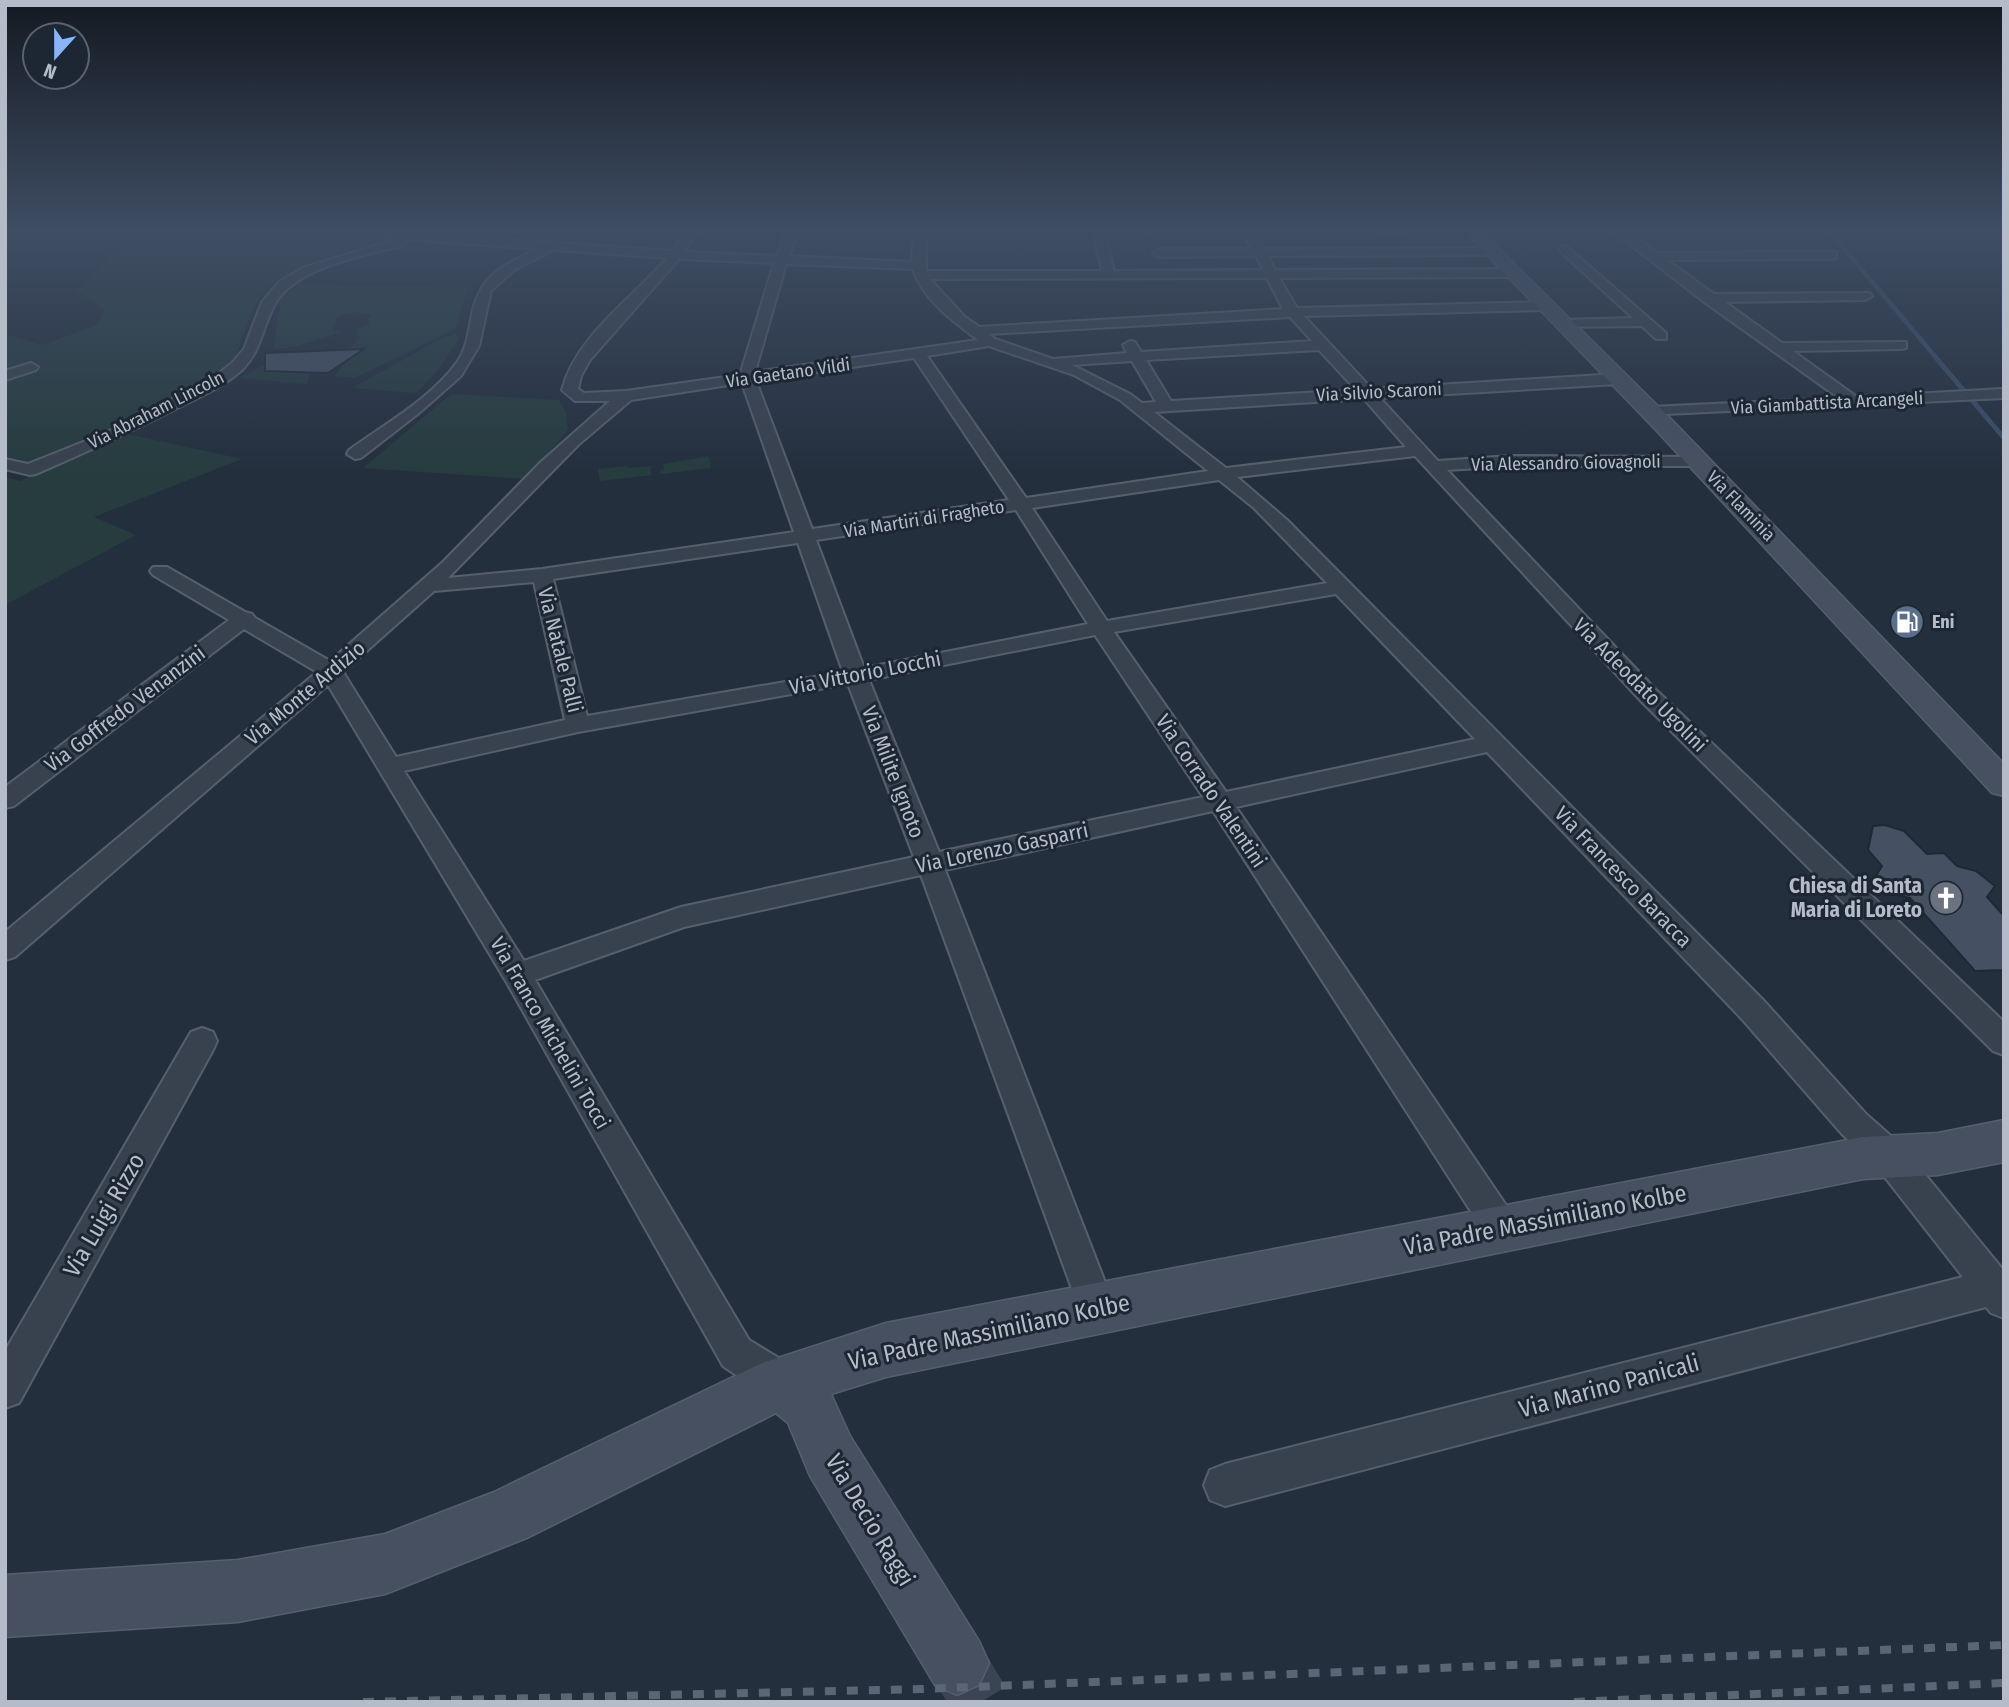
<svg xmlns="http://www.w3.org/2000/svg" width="2009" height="1707" viewBox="0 0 2009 1707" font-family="'Fira Sans Condensed',sans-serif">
<rect width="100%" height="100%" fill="#242f3e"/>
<!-- green -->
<path fill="#263c3f" d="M 199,232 L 286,232 L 394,240 C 347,251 274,263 252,311 C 242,331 243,353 225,367 C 167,410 94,435 30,464 L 19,459 L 11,463 L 5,462 L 5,334 L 42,345 L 97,325 L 105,310 L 77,291 L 121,244 L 173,241 Z
M 299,285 L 468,287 L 455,329 L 355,378 L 335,376 L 355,349 L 349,349 L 360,337 L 355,334 L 358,331 L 356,329 L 370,324 L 367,320 L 371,316 C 359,310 349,313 337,317 L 333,331 L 343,332 C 319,338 297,349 273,349 L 281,299 Z
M 456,333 L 459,339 L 438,370 L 416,393 L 353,388 L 436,341 Z
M 281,351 L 290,355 L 287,372 L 310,374 L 307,384 L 239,378 L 270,362 L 272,352 Z
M 451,394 L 559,400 L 566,412 L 568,430 L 526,479 L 363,468 Z
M 127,434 L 242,459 L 94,517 L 136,535 L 5,605 L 5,477 L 20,481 Z
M 709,456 L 711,468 L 661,474 L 660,471 L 664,469 L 663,464 Z
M 627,466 L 628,468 L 653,466 L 650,469 L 652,475 L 600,481 L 598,469 Z"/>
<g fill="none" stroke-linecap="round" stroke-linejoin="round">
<!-- stream-far1 -->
<path stroke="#394c67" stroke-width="4.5" d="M 1830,232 L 1939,361"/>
<!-- stream -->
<path stroke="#394c67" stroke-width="5" d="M 1937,359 L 2004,438"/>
</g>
<!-- building -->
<path fill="#455162" stroke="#1f2835" stroke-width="2" d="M 364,349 L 328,373 L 265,371 L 265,353 Z
M 1885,825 L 1904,831 L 1927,854 L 1944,853 L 1957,866 L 1976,871 L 1995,886 L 1987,897 L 2004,916 L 2004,970 L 1975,971 L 1910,898 L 1891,894 L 1874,879 L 1882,866 L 1868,850 L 1873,826 Z"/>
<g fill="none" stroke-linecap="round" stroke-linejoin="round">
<!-- secondary-tunnel -->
<path stroke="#3a4453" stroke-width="58" stroke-dasharray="58 29" stroke-linecap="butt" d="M 957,1663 L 981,1702"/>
<!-- street casing -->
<g stroke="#565f6c" stroke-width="4">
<path id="street" d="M 345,232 L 403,232 L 673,251 L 685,232 L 697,232 L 684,252 L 777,256 L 786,232 L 798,232 L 789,256 L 912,262 L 914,232 L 926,232 L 926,271 L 1102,271 L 1093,232 L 1105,232 L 1114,271 L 1263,270 L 1256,256 L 1159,257 L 1153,253 L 1159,249 L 1252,249 L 1245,236 L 1153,236 L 1148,232 L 1408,232 L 1402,235 L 1257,236 L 1264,249 L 1496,248 L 1498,251 L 1492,255 L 1268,256 L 1275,270 L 1514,269 L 1520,273 L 1514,277 L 1279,278 L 1297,308 L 1547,302 L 1554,306 L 1547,310 L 1304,316 L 1372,389 L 1618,374 L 1626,379 L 1618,384 L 1380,398 L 1438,461 L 1510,456 L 1704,457 L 1706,461 L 1704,465 L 1698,466 L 1510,466 L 1447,470 L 1656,690 L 2004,1022 L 2004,1055 L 1993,1051 L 1640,700 L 1415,456 L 1237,477 L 1287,520 L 1764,1001 L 1866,1114 L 1901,1145 L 2004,1271 L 2004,1318 L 1991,1313 L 1986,1307 L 1225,1506 L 1210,1500 L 1204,1485 L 1210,1470 L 1225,1464 L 1963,1277 L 1877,1167 L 1842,1134 L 1742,1019 L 1487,752 L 1236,807 L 1514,1217 L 1520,1229 L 1514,1241 L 1502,1246 L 1490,1241 L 1213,811 L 945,870 L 1115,1308 L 1110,1321 L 1097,1326 L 1084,1321 L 1079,1308 L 921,875 L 684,927 L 535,980 L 749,1340 L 795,1368 L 800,1382 L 795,1396 L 781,1401 L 767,1396 L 723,1366 L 507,983 L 328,685 L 15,957 L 5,960 L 5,932 L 317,672 L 244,629 L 14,806 L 5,808 L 5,787 L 229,620 L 153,575 L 150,571 L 153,567 L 167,567 L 245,612 L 252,614 L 255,618 L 330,661 L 443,562 L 541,462 L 610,401 L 575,401 L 562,390 C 576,336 632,299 667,258 L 553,250 L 514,270 L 491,291 L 479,346 L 461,376 L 419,413 L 361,458 L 355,459 L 347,454 L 349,450 C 385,424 432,398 458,361 C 466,349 468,334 471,320 C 478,276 500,267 537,249 L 403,239 L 406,242 L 404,245 C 367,255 295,267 275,304 C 262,327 262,350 242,370 C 223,387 199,397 177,408 C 131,432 84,453 36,474 L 30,475 L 5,469 L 5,459 L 28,464 L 103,434 L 208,381 L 231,364 L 244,349 L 262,302 L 279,282 L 305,267 L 398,239 L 351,235 ZM 679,259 L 774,263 L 740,375 L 626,391 L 584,393 L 578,389 L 581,376 L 590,360 ZM 786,264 L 913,269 C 922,299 954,322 978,340 L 755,372 ZM 1267,278 L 1283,309 L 979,327 L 965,317 L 930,279 ZM 1290,317 L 1312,341 L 1141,352 L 1135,342 L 1130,341 L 1123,345 L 1127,353 L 1053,359 L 995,339 L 989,334 ZM 989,346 L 1074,375 L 1120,400 L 1208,471 L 1026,498 L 927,356 ZM 1319,350 L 1356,390 L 1171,401 L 1146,360 ZM 914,358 L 1009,500 L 812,529 L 756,381 ZM 1132,361 L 1156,402 L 1142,403 L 1130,394 L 1072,365 ZM 742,383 L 794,532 L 542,569 L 448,578 L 578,445 L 631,400 ZM 1364,399 L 1406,447 L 1226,468 L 1154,412 ZM 1219,480 L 1254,508 L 1327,583 L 1107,621 L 1032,508 ZM 1016,510 L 1088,624 L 864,668 L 816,540 ZM 798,543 L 843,672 L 587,716 L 553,579 ZM 534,582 L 565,720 L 396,757 L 343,672 L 434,591 ZM 1336,594 L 1475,739 L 1226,792 L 1114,632 ZM 1095,635 L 1203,797 L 939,852 L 869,680 ZM 848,684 L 914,857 L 681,907 L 524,961 L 404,771 L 578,732 Z
M 1614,232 L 1628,232 L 1657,253 L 1836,252 L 1836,258 L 1832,259 L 1667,260 L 1714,294 L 1870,293 L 1872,296 L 1865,300 L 1725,302 L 1782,343 L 1906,342 L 1906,348 L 1901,349 L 1793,351 L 1857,397 L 2003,389 L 2004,398 L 1645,415 L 1643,412 L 1645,409 L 1651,407 L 1839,398 L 1703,301 Z
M 1565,245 L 1666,333 L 1666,339 L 1656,339 L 1642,326 L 1559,327 L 1559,321 L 1564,320 L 1633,318 L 1561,252 L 1559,249 Z
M 31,363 L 38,367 L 36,370 L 5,380 L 5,371 Z
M 202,1028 L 213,1032 L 217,1041 L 213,1050 L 19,1403 L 5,1408 L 5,1351 L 191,1032 Z"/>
</g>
<!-- secondary casing -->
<g stroke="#565f6c" stroke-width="3">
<path id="secondary" d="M 1465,232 L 1482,232 L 1670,418 L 2004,764 L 2004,796 L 1992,793 L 1654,428 Z
M 2004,1120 L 2004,1162 L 1938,1175 L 1863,1179 L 886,1377 L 831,1394 L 850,1436 L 979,1641 L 989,1663 L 979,1685 L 957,1695 L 935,1685 L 810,1476 L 788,1423 L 776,1413 L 529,1537 L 385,1594 L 238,1622 L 5,1637 L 5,1575 L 238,1560 L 385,1534 L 494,1492 L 762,1363 L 886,1323 L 1863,1137 L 1938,1133 Z"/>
</g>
<!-- street -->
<use href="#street" fill="#38414e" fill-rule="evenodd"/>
<!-- secondary -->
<use href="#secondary" fill="#465061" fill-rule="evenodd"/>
<!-- rail -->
<path stroke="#5a6575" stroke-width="8" stroke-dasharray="11 11" stroke-linecap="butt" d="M 363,1702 L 922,1689 L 2004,1645
M 1574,1702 L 2004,1683"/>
</g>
<!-- sky -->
<linearGradient id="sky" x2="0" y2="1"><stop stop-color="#141a22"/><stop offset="0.49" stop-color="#3f4d63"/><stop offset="1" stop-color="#3f4d63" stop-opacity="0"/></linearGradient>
<rect width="2009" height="471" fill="url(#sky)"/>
<!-- icons -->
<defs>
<g id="fuel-disc" transform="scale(1.75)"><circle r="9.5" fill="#5c6f8a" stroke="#1d2633"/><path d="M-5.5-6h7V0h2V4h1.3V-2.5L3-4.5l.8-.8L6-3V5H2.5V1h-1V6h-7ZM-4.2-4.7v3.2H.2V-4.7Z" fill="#fff"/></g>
<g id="church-disc" transform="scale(1.75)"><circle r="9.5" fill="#6b7280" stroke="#1d2633"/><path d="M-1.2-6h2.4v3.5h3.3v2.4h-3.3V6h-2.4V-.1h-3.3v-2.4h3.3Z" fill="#fff"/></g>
</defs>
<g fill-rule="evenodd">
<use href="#fuel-disc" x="1907" y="622"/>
<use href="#church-disc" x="1946" y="898"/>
</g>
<g text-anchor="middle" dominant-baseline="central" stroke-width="6" stroke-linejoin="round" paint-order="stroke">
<!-- far-street labels -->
<g font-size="18" fill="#b4bcc9" stroke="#1d2633">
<text transform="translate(788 373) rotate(-8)">Via Gaetano Vildi</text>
<text transform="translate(1379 392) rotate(-3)">Via Silvio Scaroni</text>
<text transform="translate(1827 403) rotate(-3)">Via Giambattista Arcangeli</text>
<text transform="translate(156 410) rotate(-27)">Via Abraham Lincoln</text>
<text transform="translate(1566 463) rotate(-1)">Via Alessandro Giovagnoli</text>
<text transform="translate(1741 506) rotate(46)">Via Flaminia</text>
<text transform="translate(924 519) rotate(-9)">Via Martiri di Fragheto</text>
</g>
<!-- far-poi labels -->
<g font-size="18" font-weight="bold" fill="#b4bcc9" stroke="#1d2633" text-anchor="start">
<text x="1932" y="622">Eni</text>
</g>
<!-- street labels -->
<g font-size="21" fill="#b4bcc9" stroke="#1d2633">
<text transform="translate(560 650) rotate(76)">Via Natale Palli</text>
<text transform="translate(865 673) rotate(-11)">Via Vittorio Locchi</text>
<text transform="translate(1640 685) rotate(45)">Via Adeodato Ugolini</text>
<text transform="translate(305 693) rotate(-40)">Via Monte Ardizio</text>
<text transform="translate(125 709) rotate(-37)">Via Goffredo Venanzini</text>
<text transform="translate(893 772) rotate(69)">Via Milite Ignoto</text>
<text transform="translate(1211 791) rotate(56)">Via Corrado Valentini</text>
<text transform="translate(1002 848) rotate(-12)">Via Lorenzo Gasparri</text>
<text transform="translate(1623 877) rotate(46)">Via Francesco Baracca</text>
<text transform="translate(550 1033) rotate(60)">Via Franco Michelini Tocci</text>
</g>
<!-- poi labels -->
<g font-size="21" font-weight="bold" fill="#b4bcc9" stroke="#1d2633" text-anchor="end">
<text x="1922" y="886">Chiesa di Santa<tspan x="1922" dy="24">Maria di Loreto</tspan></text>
</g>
<!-- near-street labels -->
<g font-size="24" fill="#b4bcc9" stroke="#1d2633">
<text transform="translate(104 1215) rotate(-60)">Via Luigi Rizzo</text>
<text transform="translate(1545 1220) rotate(-11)">Via Padre Massimiliano Kolbe</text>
<text transform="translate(989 1332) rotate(-12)">Via Padre Massimiliano Kolbe</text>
<text transform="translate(1609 1386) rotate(-15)">Via Marino Panicali</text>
<text transform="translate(870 1520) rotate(59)">Via Decio Raggi</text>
</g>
</g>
<!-- border -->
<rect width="2009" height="1707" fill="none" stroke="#b4bcc9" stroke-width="14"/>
<!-- north arrow -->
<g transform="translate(56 56) rotate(201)"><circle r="33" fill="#1d2633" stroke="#59626f" stroke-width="2"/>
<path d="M0-5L12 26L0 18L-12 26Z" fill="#8ab4f8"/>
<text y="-10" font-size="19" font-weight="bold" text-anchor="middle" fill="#b4bcc9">N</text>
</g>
</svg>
